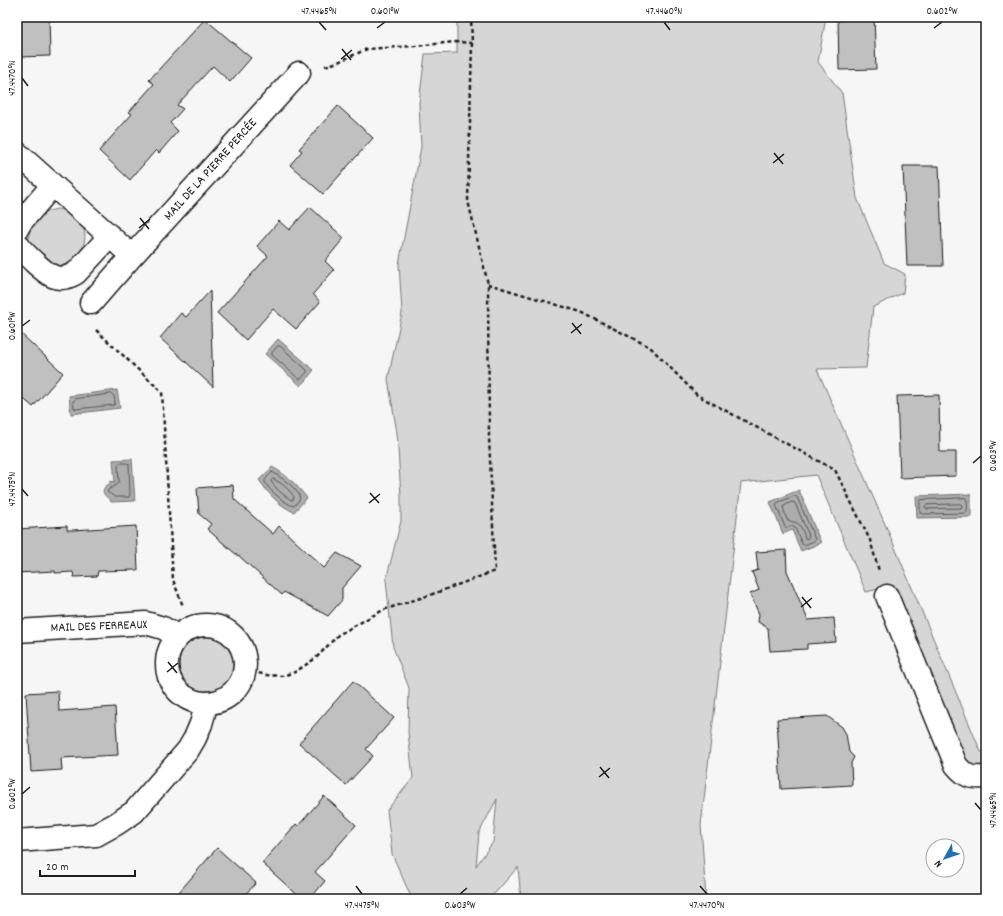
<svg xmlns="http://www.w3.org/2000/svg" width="1003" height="916" viewBox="0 0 1003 916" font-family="Dekko,sans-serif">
<rect width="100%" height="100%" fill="#f6f6f6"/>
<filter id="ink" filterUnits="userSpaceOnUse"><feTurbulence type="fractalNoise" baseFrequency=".025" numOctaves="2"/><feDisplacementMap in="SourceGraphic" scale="8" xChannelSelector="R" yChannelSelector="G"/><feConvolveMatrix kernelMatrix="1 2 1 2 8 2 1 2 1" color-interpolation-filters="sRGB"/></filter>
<g filter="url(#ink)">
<!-- green -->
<path fill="#d6d6d6" stroke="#797979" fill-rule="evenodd" d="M 457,17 L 826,17 L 818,62 L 842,93 L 857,198 L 884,263 L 905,274 L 903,293 L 873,307 L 866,368 L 817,369 L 888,531 L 981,752 L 986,752 L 986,767 L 975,767 L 965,761 L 952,734 L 891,586 L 866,592 L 816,475 L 741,483 L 701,825 L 706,899 L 521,899 L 518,867 L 496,892 L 488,899 L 412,899 L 392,854 L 387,810 L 413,778 L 408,732 L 409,688 L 393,647 L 386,580 L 401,521 L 401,496 L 397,433 L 388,379 L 402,313 L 399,264 L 421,147 L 419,103 L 425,54 L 457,53 ZM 497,799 L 493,842 L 476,866 L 479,833 Z
M 58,209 C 65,211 69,213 74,218 C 76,220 79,222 81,224 C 90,236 82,255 71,262 C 66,265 61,265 56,266 L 29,245 C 28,234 29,230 36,221 C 42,212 47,211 58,209 Z
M179 664a27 27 0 1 1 54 0a27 27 0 1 1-54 0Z"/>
<!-- water -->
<path fill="#acacac" stroke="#727272" d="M 278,339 L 314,370 L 301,386 L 265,354 Z
M 117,390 L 120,408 L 71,414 L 69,396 Z
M 132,459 L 135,501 L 111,502 L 110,499 C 102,496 100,487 110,484 L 110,481 L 115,482 L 113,460 Z
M 272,467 C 286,474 297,485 307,498 L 294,512 C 279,506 268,493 259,480 Z
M 799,490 L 821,543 L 801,551 L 792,530 L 783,534 L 770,502 Z
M 971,494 L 971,517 L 917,518 L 916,496 Z"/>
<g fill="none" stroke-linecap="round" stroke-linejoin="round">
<!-- shore -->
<path stroke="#565656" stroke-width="1" d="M 278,346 L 280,346 L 307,370 L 307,372 L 301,379 L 299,379 L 272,355 L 272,353 Z
M 112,394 L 114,396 L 115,403 L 114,405 L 76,409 L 74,408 L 73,401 L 75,399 Z
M 120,463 L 127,463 L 129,464 L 130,495 L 129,497 L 115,497 L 107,492 L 109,489 L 117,485 L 119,483 L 118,465 Z
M 272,472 L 274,473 C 283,479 299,489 300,499 L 294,506 C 287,505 267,489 265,482 C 264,479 270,475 272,472 Z
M 273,479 C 281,482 290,490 294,497 L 293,500 L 291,500 C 284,495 275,489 271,481 Z
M 795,496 L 797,497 L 815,539 L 814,541 L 804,545 L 802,544 L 795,528 L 791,526 L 787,528 L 785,527 L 776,505 L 777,503 Z
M 966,498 C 968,501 968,510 966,513 L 922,514 L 920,513 L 920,502 L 921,500 Z
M 792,502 L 795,503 L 809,536 L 807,539 L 805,538 C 803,532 801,523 794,522 C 792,521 789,521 787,520 L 783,507 Z
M 960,504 L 962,505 L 962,507 L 960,508 L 927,509 L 925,507 L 925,506 L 927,505 Z"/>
</g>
<!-- building -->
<path fill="#c0c0c0" stroke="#1c1c1c" d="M 17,17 L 49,17 L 50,56 L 17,57 Z
M 838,17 L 874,17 L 876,69 L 839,70 Z
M 205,19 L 251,58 L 230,82 L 213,66 L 177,105 L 183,109 L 170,123 L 178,131 L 159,153 L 156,150 L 130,180 L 99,151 L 132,114 L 129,112 L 154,84 L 149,80 Z
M 338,106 L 373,138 L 323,194 L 290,165 L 302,151 L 299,149 Z
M 903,166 L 939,166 L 943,266 L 907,266 Z
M 310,207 L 344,238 L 325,261 L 334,270 L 313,294 L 320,302 L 296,329 L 273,309 L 246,340 L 217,313 L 268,256 L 257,246 L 279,221 L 289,230 Z
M 210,291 L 213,387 L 160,338 L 181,313 L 186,317 Z
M 17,330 L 63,373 L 33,407 L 17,393 Z
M 939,395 L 940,452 L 956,452 L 956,476 L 900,478 L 897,396 Z
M 233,485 L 234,499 L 273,534 L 279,526 L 324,568 L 337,553 L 361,566 L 342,588 L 342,600 L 328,616 L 284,592 L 282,595 L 238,555 L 238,556 L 207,529 L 211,524 L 199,514 L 197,488 Z
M 67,526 L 67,530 L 73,530 L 136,526 L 138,570 L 98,571 L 97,576 L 74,577 L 73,572 L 55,573 L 55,571 L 17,573 L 17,529 Z
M 786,550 L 787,571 L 808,620 L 834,618 L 836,642 L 807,644 L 807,649 L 770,651 L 768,628 L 758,622 L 759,614 L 750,594 L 759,590 L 752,572 L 758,570 L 756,552 Z
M 353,681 L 394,718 L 366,749 L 373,756 L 346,785 L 299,743 Z
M 58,691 L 59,711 L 115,707 L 118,755 L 61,758 L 62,770 L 31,772 L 26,693 Z
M 827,716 L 842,727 L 846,734 L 849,752 L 854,757 L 851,763 L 852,785 L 781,789 L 777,719 Z
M 324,796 L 356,825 L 315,872 L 325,881 L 310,899 L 302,899 L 262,863 L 296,824 L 298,826 Z
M 217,848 L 256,883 L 241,899 L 173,899 Z"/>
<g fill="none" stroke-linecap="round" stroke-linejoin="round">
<!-- minor casing -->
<g stroke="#1c1c1c" stroke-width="25">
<path id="minor" d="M 17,153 L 132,256
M 17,229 L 21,222 L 52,186
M 17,243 C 21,251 28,256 34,262 C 48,275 58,284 76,273 L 110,236
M 91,303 L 132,256 L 299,73
M 887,596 L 956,765 C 966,777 970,778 986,777
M167 664a39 39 0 1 1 78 0a39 39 0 1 1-78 0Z
M 17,631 L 146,623 L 163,628 L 178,636
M 17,841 L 96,835 L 116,824 L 134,812 L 188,750 L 195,738 L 201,724 L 204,713 L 205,703"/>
</g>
<!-- path -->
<path stroke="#1c1c1c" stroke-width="2.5" stroke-dasharray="4 3" stroke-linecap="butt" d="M 325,66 L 338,62 L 367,49 L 415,46 L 455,42 L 472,43
M 488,284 L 581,312 L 650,347 L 697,395 L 835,470 L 870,540 L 879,571
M 96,330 L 162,392 L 173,580 L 183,606
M 245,670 L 267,675 L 282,676 L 295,672 L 316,658 L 338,635 L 383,610 L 430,595 L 495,571 L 489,437 L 488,284 L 468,201 L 472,43 L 471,17"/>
<!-- minor -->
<use href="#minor" stroke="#fff" stroke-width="22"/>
</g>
</g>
<!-- ticks -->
<path fill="none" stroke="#1c1c1c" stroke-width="1.5" d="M 319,22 L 326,30M 664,22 L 670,30M 377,28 L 385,22M 934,28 L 942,22M 342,49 L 351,60M 341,59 L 352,50M 22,78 L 28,86M 774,153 L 783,164M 773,163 L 784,154M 140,218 L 149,229M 139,228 L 150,219M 572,323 L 581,334M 22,326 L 30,320M 571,333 L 582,324M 973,463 L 981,456M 22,489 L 28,496M 370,493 L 379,503M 369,503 L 380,494M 802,597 L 811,608M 801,607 L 812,598M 168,662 L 177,673M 167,672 L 178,663M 600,767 L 609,778M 599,777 L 610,768M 22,794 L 30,787M 975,803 L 981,810M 356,886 L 362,894M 700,886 L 707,894M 460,894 L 467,888"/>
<g text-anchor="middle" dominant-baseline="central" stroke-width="3.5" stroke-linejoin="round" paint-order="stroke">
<!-- street labels -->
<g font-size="13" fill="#1c1c1c" stroke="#fff">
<text transform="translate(211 170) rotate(-48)">MAIL DE LA PIERRE PERCÉE</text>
<text transform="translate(99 627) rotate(-2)">MAIL DES FERREAUX</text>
</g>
</g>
<!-- margin -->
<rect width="1003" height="916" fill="none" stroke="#fff" stroke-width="44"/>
<!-- north arrow -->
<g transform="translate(945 858) rotate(230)"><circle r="19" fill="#ffffff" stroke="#a4a4a4"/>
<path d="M0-3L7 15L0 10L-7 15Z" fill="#1f6fb2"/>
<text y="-6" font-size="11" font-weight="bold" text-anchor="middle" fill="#1c1c1c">N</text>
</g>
<!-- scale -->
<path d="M40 870v6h95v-6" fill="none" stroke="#1c1c1c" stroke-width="2"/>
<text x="46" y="870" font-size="12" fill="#1c1c1c" stroke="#ffffff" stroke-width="3" paint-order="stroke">20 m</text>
<rect x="22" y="22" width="959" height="872" fill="none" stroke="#1c1c1c" stroke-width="1.5"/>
<g font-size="10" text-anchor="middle" fill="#1c1c1c">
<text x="319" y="14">47.4465°N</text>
<text x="385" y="14">0.601°W</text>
<text x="664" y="14">47.4460°N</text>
<text x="942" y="14">0.602°W</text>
<text transform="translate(11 78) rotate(-90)" y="4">47.4470°N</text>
<text transform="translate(11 326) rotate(-90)" y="4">0.601°W</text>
<text transform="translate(992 456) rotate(-90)" y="4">0.603°W</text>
<text transform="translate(11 489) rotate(-90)" y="4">47.4475°N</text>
<text transform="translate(11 794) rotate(-90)" y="4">0.602°W</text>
<text transform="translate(992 810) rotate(-90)" y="4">47.4465°N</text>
<text x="362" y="908">47.4475°N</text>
<text x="460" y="908">0.603°W</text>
<text x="707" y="908">47.4470°N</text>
</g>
</svg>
